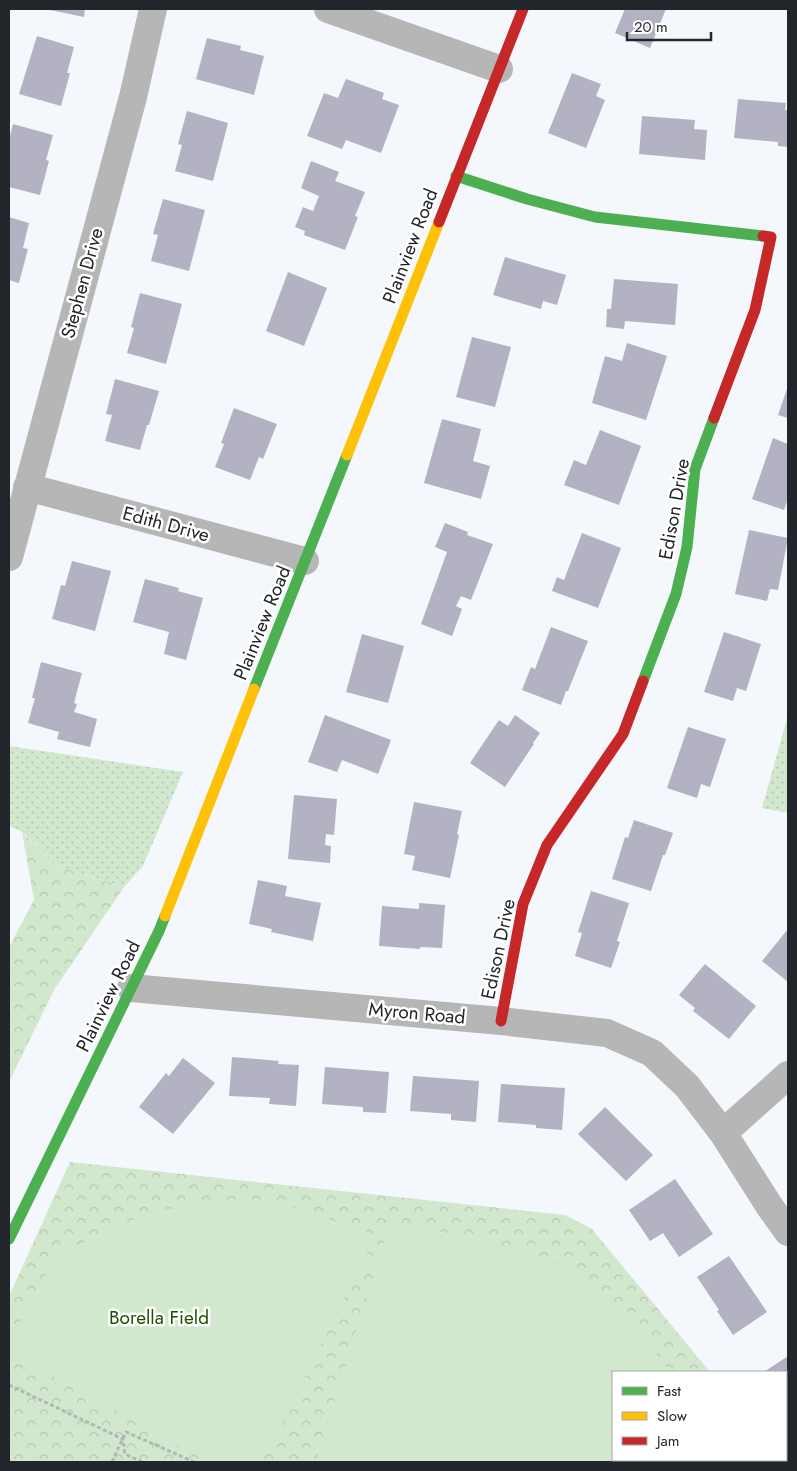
<svg xmlns="http://www.w3.org/2000/svg" width="797" height="1471" viewBox="0 0 797 1471" font-family="Jost,sans-serif">
<defs>
<pattern id="grass-dots" width="8" height="8" patternUnits="userSpaceOnUse" patternTransform="scale(1.25)"><rect width="8" height="8" fill="#d2e8ce"/><path d="M2 2h.1M6 6h.1" fill="none" stroke="#b4c7b1" stroke-width="1.8" stroke-linecap="round"/></pattern>
<pattern id="forest-crowns" width="20" height="18" patternUnits="userSpaceOnUse" patternTransform="scale(1.25)"><rect width="20" height="18" fill="#d2e8ce"/><path d="M2 6a3 3 0 1 1 6 0M12 15a3 3 0 1 1 6 0" fill="none" stroke="#b4c7b1"/></pattern>
</defs>
<rect width="100%" height="100%" fill="#f4f7fc"/>
<!-- grass -->
<path fill="url(#grass-dots)" d="M 788,715 L 788,813 L 762,808 Z
M 9,746 L 183,772 L 143,866 L 124,887 L 55,865 L 23,832 L 9,826 Z"/>
<!-- forest -->
<path fill="url(#forest-crowns)" d="M 22,832 L 55,865 L 124,887 L 54,990 L 9,1082 L 9,947 L 34,900 Z
M 70,1162 L 565,1215 L 592,1229 L 710,1372 L 613,1372 L 613,1460 L 781,1460 L 783,1462 L 9,1462 L 9,1296 Z"/>
<!-- pitch -->
<path fill="#d2e8ce" d="M 269,1199 L 376,1235 L 262,1462 L 210,1462 L 9,1353 L 9,1341 L 57,1255 L 151,1211 Z
M 389,1225 L 478,1237 L 567,1267 L 637,1328 L 670,1372 L 613,1372 L 613,1460 L 712,1460 L 713,1462 L 316,1462 Z"/>
<!-- building -->
<path fill="#b3b2c2" d="M 45,9 L 85,9 L 84,17 Z
M 625,9 L 666,9 L 650,48 L 615,33 Z
M 37,36 L 74,47 L 67,73 L 70,73 L 61,106 L 19,94 Z
M 207,38 L 241,46 L 240,50 L 264,56 L 254,95 L 196,79 Z
M 572,73 L 601,84 L 596,96 L 605,100 L 586,148 L 548,133 Z
M 346,79 L 384,93 L 382,99 L 399,105 L 381,153 L 346,140 L 342,149 L 307,136 L 324,93 L 338,98 Z
M 738,99 L 786,103 L 785,110 L 788,110 L 788,147 L 778,146 L 778,142 L 734,138 Z
M 187,111 L 228,123 L 213,181 L 175,171 L 182,145 L 178,144 Z
M 642,116 L 695,120 L 694,129 L 707,130 L 705,160 L 639,154 Z
M 13,124 L 53,135 L 46,160 L 49,161 L 40,195 L 9,187 L 9,140 Z
M 311,161 L 339,172 L 335,181 L 365,192 L 355,216 L 358,217 L 345,250 L 304,235 L 305,231 L 295,227 L 303,207 L 313,211 L 319,196 L 301,188 Z
M 163,199 L 205,210 L 189,271 L 151,261 L 158,235 L 153,234 Z
M 9,217 L 29,223 L 23,248 L 28,249 L 19,283 L 9,280 Z
M 505,257 L 566,275 L 557,305 L 543,301 L 541,309 L 493,295 Z
M 288,272 L 327,288 L 304,346 L 266,331 Z
M 614,279 L 678,284 L 675,325 L 625,321 L 624,329 L 606,327 L 607,309 L 611,309 Z
M 140,293 L 182,304 L 166,364 L 127,353 L 134,328 L 131,327 Z
M 472,337 L 511,347 L 495,407 L 456,397 Z
M 627,343 L 667,356 L 646,420 L 592,403 L 605,356 L 622,361 Z
M 115,379 L 159,391 L 149,425 L 147,425 L 140,450 L 105,441 L 112,415 L 106,414 Z
M 788,386 L 788,418 L 778,415 Z
M 234,408 L 277,424 L 263,459 L 259,457 L 250,480 L 215,467 L 224,444 L 221,443 Z
M 442,419 L 481,429 L 473,461 L 490,466 L 481,499 L 424,483 Z
M 600,430 L 641,446 L 619,505 L 564,485 L 574,460 L 586,465 Z
M 773,438 L 788,444 L 788,499 L 784,510 L 752,499 Z
M 445,523 L 468,532 L 467,535 L 493,544 L 471,600 L 461,596 L 456,606 L 462,609 L 452,636 L 421,624 L 447,552 L 435,547 Z
M 749,530 L 788,538 L 778,590 L 770,589 L 767,601 L 735,594 Z
M 582,533 L 621,548 L 598,608 L 552,591 L 557,577 L 564,580 Z
M 72,561 L 111,571 L 95,631 L 52,619 L 61,585 L 65,586 Z
M 145,579 L 179,588 L 178,591 L 203,598 L 186,660 L 164,654 L 169,632 L 133,622 Z
M 551,627 L 588,641 L 568,691 L 566,691 L 561,705 L 522,690 L 531,667 L 535,669 Z
M 724,632 L 761,644 L 746,691 L 737,688 L 733,701 L 704,692 Z
M 362,634 L 404,646 L 388,703 L 346,692 Z
M 41,662 L 82,673 L 74,703 L 77,704 L 74,712 L 97,719 L 90,747 L 57,739 L 59,732 L 28,723 L 35,698 L 32,698 Z
M 325,715 L 391,740 L 378,774 L 342,760 L 337,772 L 308,762 Z
M 515,715 L 540,733 L 533,743 L 534,744 L 505,787 L 470,763 L 499,720 L 508,726 Z
M 688,727 L 726,739 L 710,787 L 701,784 L 697,798 L 667,788 Z
M 294,795 L 337,799 L 334,835 L 326,834 L 325,845 L 331,846 L 330,863 L 288,859 Z
M 414,802 L 462,811 L 457,834 L 459,835 L 450,878 L 412,870 L 415,856 L 404,854 Z
M 634,820 L 673,833 L 665,855 L 663,855 L 651,891 L 612,879 L 625,837 L 628,838 Z
M 258,880 L 287,886 L 285,896 L 321,903 L 313,941 L 271,932 L 272,929 L 249,924 Z
M 591,891 L 629,903 L 617,941 L 620,942 L 611,968 L 575,956 L 582,933 L 578,932 Z
M 419,903 L 445,905 L 442,948 L 420,947 L 420,949 L 379,946 L 382,906 L 419,909 Z
M 788,929 L 788,982 L 762,961 Z
M 705,964 L 756,1006 L 729,1039 L 693,1011 L 695,1008 L 679,995 Z
M 232,1057 L 279,1061 L 278,1064 L 299,1065 L 296,1106 L 269,1104 L 270,1098 L 229,1096 Z
M 183,1058 L 215,1083 L 173,1134 L 139,1107 L 166,1073 L 169,1076 Z
M 325,1067 L 389,1072 L 386,1113 L 363,1112 L 363,1107 L 322,1104 Z
M 413,1076 L 479,1081 L 476,1122 L 451,1120 L 451,1114 L 410,1111 Z
M 501,1084 L 565,1088 L 562,1130 L 536,1128 L 536,1125 L 498,1122 Z
M 605,1107 L 653,1155 L 626,1181 L 578,1134 Z
M 675,1179 L 713,1234 L 679,1257 L 663,1233 L 650,1241 L 629,1210 Z
M 729,1256 L 767,1312 L 733,1335 L 717,1311 L 719,1310 L 697,1277 Z
M 788,1356 L 788,1416 L 786,1412 L 786,1372 L 764,1372 Z"/>
<g fill="none" stroke-linecap="round" stroke-linejoin="round">
<!-- path -->
<path stroke="#b4b6b6" stroke-width="3" stroke-dasharray="4 2.5" stroke-linecap="butt" d="M 9,1385 L 123,1439 L 125,1454 L 142,1462
M 112,1462 L 126,1432 L 194,1462"/>
<!-- street -->
<path stroke="#b7b6b6" stroke-width="28" d="M 328,9 L 499,69
M 27,487 L 305,561
M 9,557 L 133,97 L 153,9
M 131,988 L 501,1021 L 607,1033 L 652,1053 L 687,1086 L 723,1133 L 770,1207 L 788,1232
M 723,1133 L 788,1075"/>
<!-- fast -->
<path stroke="#4caf50" stroke-width="11" d="M 456,176 L 527,199 L 595,217 L 763,236
M 643,681 L 676,594 L 687,547 L 695,469 L 714,418
M 254,689 L 347,455
M 9,1239 L 159,931 L 165,916"/>
<!-- slow -->
<path stroke="#ffc107" stroke-width="11" d="M 347,455 L 439,222
M 165,916 L 254,689"/>
<!-- jam -->
<path stroke="#c62828" stroke-width="11" d="M 439,222 L 523,9
M 714,418 L 755,310 L 771,237 L 763,236
M 501,1021 L 523,904 L 547,845 L 623,734 L 643,681"/>
</g>
<g text-anchor="middle" dominant-baseline="central" stroke-width="5" stroke-linejoin="round" paint-order="stroke">
<!-- street labels -->
<g font-size="19" fill="#222529" stroke="#fff">
<text transform="translate(410 246) rotate(-69)">Plainview Road</text>
<text transform="translate(82 283) rotate(-75)">Stephen Drive</text>
<text transform="translate(674 509) rotate(-80)">Edison Drive</text>
<text transform="translate(166 524) rotate(15)">Edith Drive</text>
<text transform="translate(262 623) rotate(-68)">Plainview Road</text>
<text transform="translate(498 949) rotate(-78)">Edison Drive</text>
<text transform="translate(108 996) rotate(-64)">Plainview Road</text>
<text transform="translate(417 1013) rotate(5)">Myron Road</text>
</g>
<!-- park labels -->
<g font-size="19" fill="#204f02" stroke="#fff">
<text x="159" y="1317">Borella Field</text>
</g>
</g>
<!-- border -->
<rect width="797" height="1471" fill="none" stroke="#222529" stroke-width="20"/>
<!-- legend -->
<rect x="612" y="1371" width="175" height="90" fill="#ffffff" stroke="#a7a8a9"/>
<rect x="622" y="1387" width="25" height="8" fill="#4caf50" stroke="#a7a8a9"/>
<text x="657" y="1396" font-size="15" fill="#222529">Fast</text>
<rect x="622" y="1412" width="25" height="8" fill="#ffc107" stroke="#a7a8a9"/>
<text x="657" y="1421" font-size="15" fill="#222529">Slow</text>
<rect x="622" y="1437" width="25" height="8" fill="#c62828" stroke="#a7a8a9"/>
<text x="657" y="1446" font-size="15" fill="#222529">Jam</text>
<!-- scale -->
<path d="M627 32v8h84v-8" fill="none" stroke="#222529" stroke-width="2.5"/>
<text x="634" y="32" font-size="15" fill="#222529" stroke="#ffffff" stroke-width="4" paint-order="stroke">20 m</text>
</svg>
